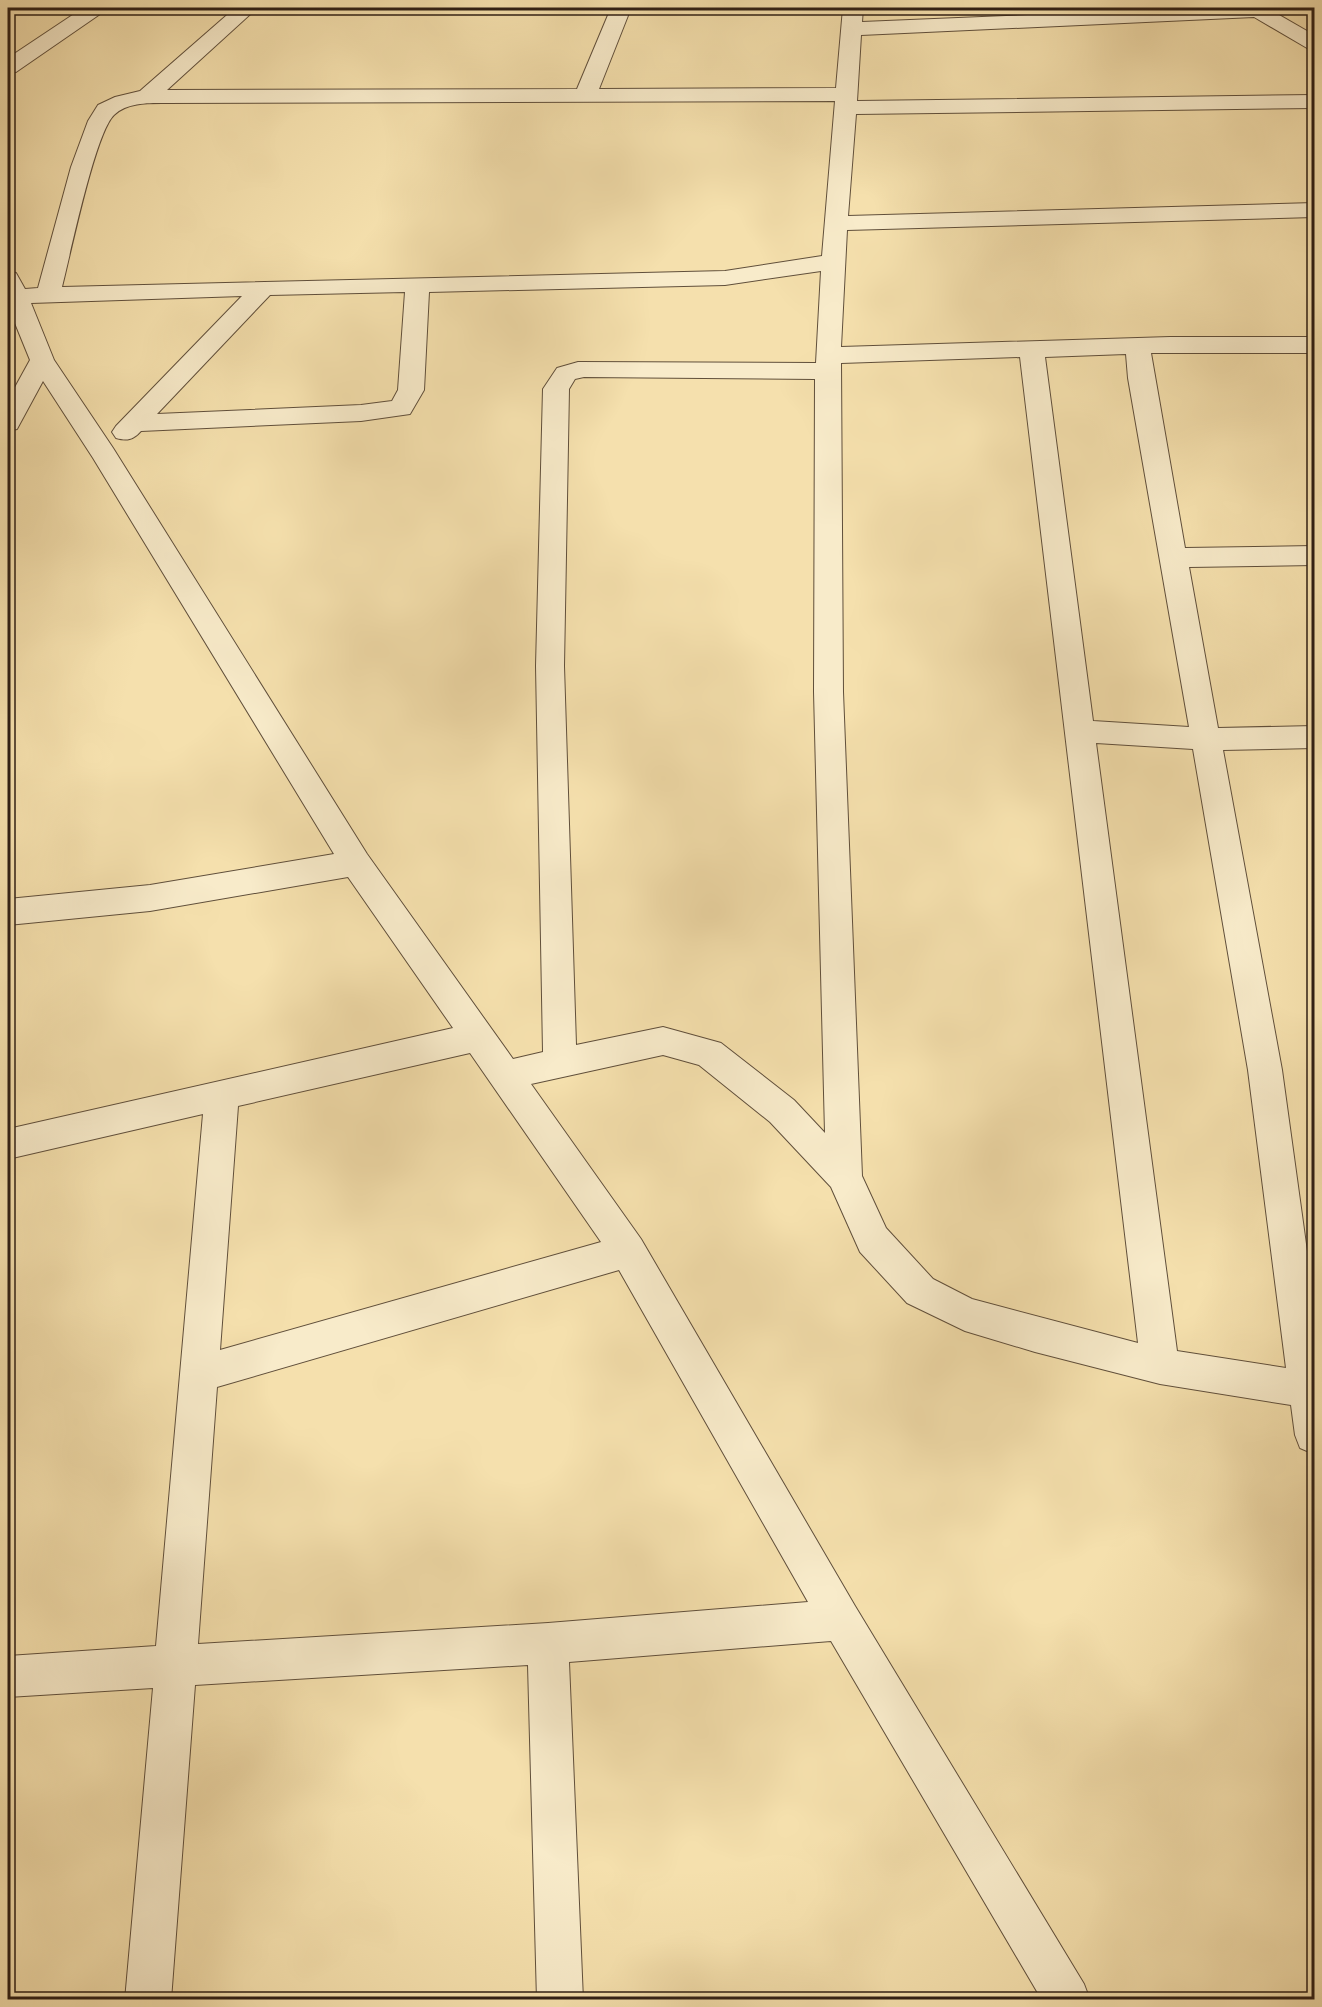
<svg xmlns="http://www.w3.org/2000/svg" width="1322" height="2007" viewBox="0 0 1322 2007" font-family="Cardo,serif">
<rect width="100%" height="100%" fill="#f5e0ad"/>
<filter id="stains"><feTurbulence type="fractalNoise" baseFrequency=".00333" numOctaves="4"/><feColorMatrix values="0 0 0 0 .2 0 0 0 0 .09 0 0 0 0 .02 0 0 0 .5 -.17"/></filter>
<radialGradient id="worn" r=".72"><stop offset=".6" stop-color="#630" stop-opacity="0"/><stop offset="1" stop-color="#630" stop-opacity=".3"/></radialGradient>
<g fill="none" stroke-linecap="round" stroke-linejoin="round">
<!-- street casing -->
<g stroke="#604f3b" stroke-width="2">
<path id="street" d="M 83,8 L 106,8 L 103,12 L 16,72 L 8,73 L 8,58 Z
M 235,8 L 257,8 L 167,90 L 577,89 L 611,8 L 631,8 L 599,89 L 836,88 L 843,8 L 863,8 L 862,22 L 1195,8 L 1267,8 L 1314,35 L 1314,50 L 1307,48 L 1254,17 L 861,35 L 857,101 L 1314,95 L 1314,108 L 856,114 L 848,216 L 1314,203 L 1314,217 L 847,230 L 841,347 L 1170,337 L 1314,337 L 1314,353 L 1151,353 L 1185,548 L 1314,546 L 1314,565 L 1189,567 L 1218,728 L 1314,726 L 1314,748 L 1223,750 L 1282,1070 L 1314,1302 L 1314,1454 L 1300,1448 L 1295,1435 L 1291,1405 L 1160,1384 L 1035,1352 L 965,1331 L 907,1303 L 860,1252 L 831,1187 L 770,1122 L 699,1065 L 663,1055 L 531,1084 L 641,1239 L 855,1606 L 1084,1984 L 1090,2000 L 1042,2000 L 831,1641 L 569,1662 L 583,2000 L 537,2000 L 528,1665 L 195,1685 L 171,2000 L 125,2000 L 153,1688 L 8,1697 L 8,1656 L 156,1646 L 203,1114 L 8,1159 L 8,1129 L 453,1028 L 348,877 L 150,911 L 8,925 L 8,899 L 150,885 L 334,854 L 93,458 L 43,381 L 17,429 L 8,431 L 8,400 L 30,360 L 8,306 L 8,271 L 16,273 L 25,289 L 38,288 L 71,167 L 88,121 L 98,105 L 115,97 L 140,91 ZM 835,101 L 822,256 L 725,271 L 62,287 C 70,256 95,133 114,115 C 126,103 147,103 162,103 ZM 821,271 L 816,363 L 578,362 L 557,368 L 543,389 L 536,666 L 543,1052 L 513,1059 L 367,854 L 113,448 L 54,360 L 31,303 L 242,296 L 116,426 L 112,432 L 116,438 C 127,441 133,440 141,431 L 361,421 L 410,414 L 424,390 L 429,292 L 725,285 ZM 405,292 L 398,390 L 392,401 L 361,405 L 157,414 L 270,295 ZM 1126,354 L 1128,378 L 1189,727 L 1093,721 L 1045,357 ZM 1020,357 L 1138,1343 L 972,1299 L 933,1279 L 886,1228 L 862,1176 L 843,692 L 841,363 ZM 584,377 L 815,379 L 814,692 L 825,1133 L 794,1100 L 721,1043 L 663,1027 L 576,1045 L 564,666 L 569,389 L 575,379 ZM 1096,743 L 1193,749 L 1248,1070 L 1286,1368 L 1177,1351 ZM 470,1053 L 601,1242 L 220,1350 L 238,1106 ZM 619,1270 L 808,1602 L 548,1623 L 198,1644 L 217,1387 Z"/>
</g>
<!-- street -->
<use href="#street" fill="#f8ebca" fill-rule="evenodd"/>
</g>
<!-- margin -->
<rect width="1322" height="2007" fill="none" stroke="#f5e0ad" stroke-width="30"/>
<rect x="9" y="9" width="1304" height="1989" fill="none" stroke="#2f1f15" stroke-width="3"/>
<rect x="15" y="15" width="1292" height="1977" fill="none" stroke="#2f1f15" stroke-width="1.5"/>
<rect width="100%" height="100%" filter="url(#stains)"/>
<rect width="100%" height="100%" fill="url(#worn)"/>
</svg>
